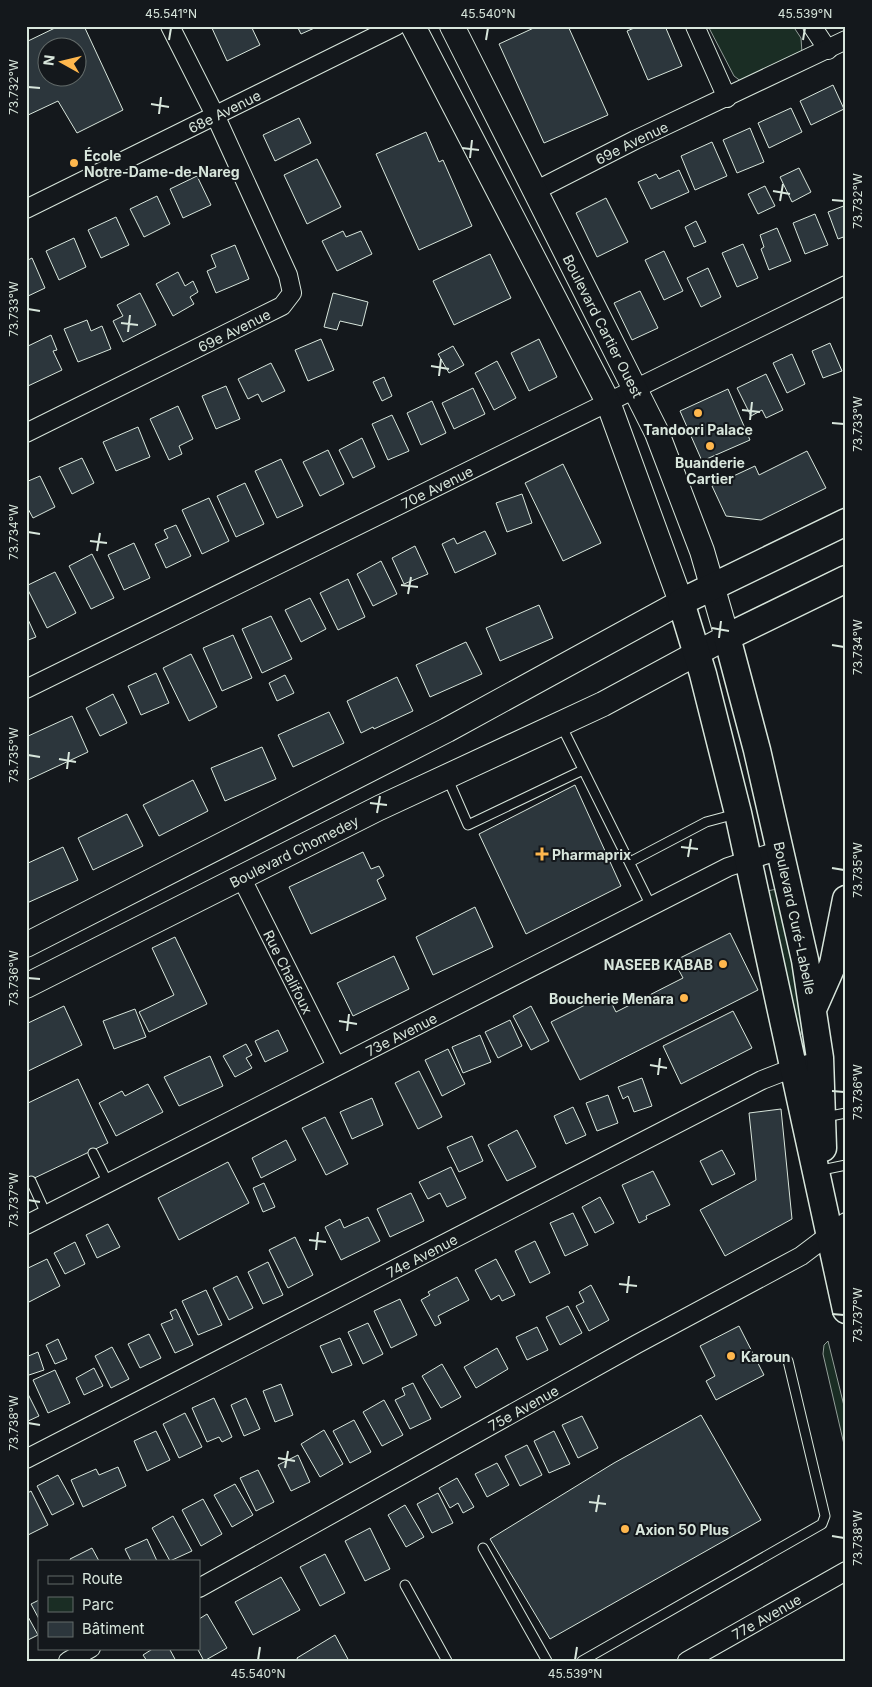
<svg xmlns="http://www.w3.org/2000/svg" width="872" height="1687" viewBox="0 0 872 1687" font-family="Inter,sans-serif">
<rect width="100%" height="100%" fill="#14181c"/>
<!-- green -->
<path fill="#1a2d24" stroke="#939e99" d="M 708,26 L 793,26 L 801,38 L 802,53 L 742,82 L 734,76 Z
M 777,889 L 803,1016 L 801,1035 L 797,1036 L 767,891 Z
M 828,1341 L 846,1414 L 846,1453 L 823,1354 L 824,1345 Z"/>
<!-- building -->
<path fill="#2c363c" stroke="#d8e6dc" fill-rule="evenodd" d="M 59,26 L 84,26 L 123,110 L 77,133 L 58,101 L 26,116 L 26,42 ZM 48,48 L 78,48 L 78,78 L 48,78 Z
M 211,26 L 251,26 L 260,45 L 227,61 Z
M 297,26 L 319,26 L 301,34 Z
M 538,26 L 568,26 L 608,115 L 544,143 L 499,44 Z
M 639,26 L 665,26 L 682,66 L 648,80 L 627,31 Z
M 833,85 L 844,109 L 811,125 L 800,101 Z
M 791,108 L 802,132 L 769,148 L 758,123 Z
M 299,118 L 311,143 L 275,161 L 263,135 Z
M 750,128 L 764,162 L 737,173 L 723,140 Z
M 426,132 L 439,162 L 443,160 L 472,226 L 419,250 L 376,154 Z
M 712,142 L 727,176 L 695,190 L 681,156 Z
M 317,159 L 341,207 L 307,224 L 284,175 Z
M 799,168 L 811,192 L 792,202 L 780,177 Z
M 679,170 L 689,192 L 651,209 L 638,182 L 656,174 L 659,179 Z
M 197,176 L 211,205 L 183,218 L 170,189 Z
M 765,186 L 775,206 L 758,214 L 748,194 Z
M 157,196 L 170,224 L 144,237 L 130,209 Z
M 606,198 L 628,242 L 597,257 L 576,213 Z
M 846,205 L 846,236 L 838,239 L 828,212 Z
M 815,214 L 828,245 L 805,254 L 793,223 Z
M 116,217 L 129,245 L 101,258 L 88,230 Z
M 696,221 L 706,242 L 694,247 L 685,227 Z
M 777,228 L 791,261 L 769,270 L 761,249 L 764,247 L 760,235 Z
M 343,231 L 346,237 L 361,231 L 372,254 L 337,271 L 322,241 Z
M 74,238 L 86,267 L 59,280 L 46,251 Z
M 743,244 L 758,278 L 737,287 L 722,253 Z
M 235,245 L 249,279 L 216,293 L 207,271 L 216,267 L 211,255 Z
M 664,251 L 683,291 L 664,300 L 645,260 Z
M 490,254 L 511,298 L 454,325 L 433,281 Z
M 32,258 L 45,288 L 26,297 L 26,261 Z
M 708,268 L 721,297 L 701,307 L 687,278 Z
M 178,272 L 185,286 L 193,281 L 198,292 L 190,297 L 194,304 L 173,316 L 156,284 Z
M 640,291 L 658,328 L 632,340 L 614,303 Z
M 140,293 L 156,325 L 123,342 L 113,321 L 123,316 L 117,305 Z
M 333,293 L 368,302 L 362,326 L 340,321 L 337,330 L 324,327 Z
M 87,320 L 91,331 L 102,326 L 111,349 L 78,362 L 64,329 Z
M 51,335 L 57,350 L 53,351 L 62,370 L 28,386 L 26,347 Z
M 321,339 L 334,370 L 308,381 L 295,350 Z
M 539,339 L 557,377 L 529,391 L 511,353 Z
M 830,343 L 842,371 L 823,378 L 812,351 Z
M 453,346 L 464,365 L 449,373 L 438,354 Z
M 792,354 L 805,384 L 787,393 L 773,363 Z
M 497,361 L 516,398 L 494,410 L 475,373 Z
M 271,363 L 285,391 L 262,402 L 258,394 L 248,399 L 238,379 Z
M 766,374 L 783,410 L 766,418 L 762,410 L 751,416 L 737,388 Z
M 384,377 L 392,396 L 382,401 L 373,382 Z
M 226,386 L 240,419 L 216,429 L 202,396 Z
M 473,388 L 485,414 L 454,429 L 442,403 Z
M 728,389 L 750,440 L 702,461 L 680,411 Z
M 432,401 L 446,433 L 421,445 L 407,413 Z
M 178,406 L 193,439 L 179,446 L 182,454 L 169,460 L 150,419 Z
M 392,415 L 409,451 L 388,460 L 372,424 Z
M 138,427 L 150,457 L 116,471 L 103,442 Z
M 362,438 L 375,467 L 353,478 L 339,450 Z
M 328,450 L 344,484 L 320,496 L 303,462 Z
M 807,451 L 826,488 L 761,520 L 726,516 L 712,486 L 755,466 L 759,475 Z
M 82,458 L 94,483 L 72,494 L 59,468 Z
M 281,459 L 303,506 L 277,518 L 255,471 Z
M 563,464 L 601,543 L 563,561 L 525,483 Z
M 40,476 L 55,507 L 33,518 L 26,505 L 26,482 Z
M 245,483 L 264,524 L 236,537 L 217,496 Z
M 522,494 L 532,523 L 507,532 L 496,503 Z
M 209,498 L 229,541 L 202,554 L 182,510 Z
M 176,525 L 191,556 L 166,568 L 155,544 L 168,538 L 164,530 Z
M 485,531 L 496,554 L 455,573 L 442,544 L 454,538 L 457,544 Z
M 134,543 L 150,578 L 124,590 L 108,555 Z
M 415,546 L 428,574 L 404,584 L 392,558 Z
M 92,554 L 114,598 L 91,609 L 69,566 Z
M 381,561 L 397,594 L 373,606 L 357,574 Z
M 55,572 L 76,613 L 47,628 L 26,586 Z
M 348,579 L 365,617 L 338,630 L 320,593 Z
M 310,598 L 326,629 L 301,642 L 285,610 Z
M 539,605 L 553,638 L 500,661 L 486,628 Z
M 26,615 L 36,637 L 26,641 Z
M 271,616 L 292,659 L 262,673 L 242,629 Z
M 233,635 L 252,678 L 222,691 L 203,648 Z
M 466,642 L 482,674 L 430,697 L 416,665 Z
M 191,654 L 217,707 L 189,721 L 163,668 Z
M 156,673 L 169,703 L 141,715 L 128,686 Z
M 285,675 L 294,693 L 277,701 L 269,683 Z
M 397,677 L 413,711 L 374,729 L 373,727 L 361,733 L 347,701 Z
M 113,694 L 127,723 L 100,736 L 86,708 Z
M 329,712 L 344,743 L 293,767 L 278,735 Z
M 72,716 L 88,752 L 26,781 L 26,737 Z
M 262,747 L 276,779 L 225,801 L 211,768 Z
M 193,780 L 208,811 L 159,836 L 143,805 Z
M 575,785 L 621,886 L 526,934 L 479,834 Z
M 127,814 L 143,846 L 93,870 L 78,838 Z
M 63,847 L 78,880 L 27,903 L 26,864 Z
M 363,852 L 371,869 L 379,866 L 384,876 L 377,880 L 386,899 L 311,934 L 289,887 Z
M 475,907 L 493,947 L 433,975 L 416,937 Z
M 730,933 L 758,990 L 580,1080 L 551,1022 L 607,994 L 616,1012 L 683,978 L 674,961 Z
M 175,937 L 207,1004 L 149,1032 L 139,1012 L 174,995 L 152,948 Z
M 394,956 L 409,989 L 353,1016 L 337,983 Z
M 64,1006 L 82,1045 L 26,1072 L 26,1024 Z
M 531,1006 L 549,1041 L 531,1050 L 513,1016 Z
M 135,1009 L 146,1037 L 114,1049 L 103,1021 Z
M 733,1011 L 752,1048 L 681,1084 L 663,1046 Z
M 510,1020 L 522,1046 L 498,1058 L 485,1032 Z
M 278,1030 L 288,1051 L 265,1062 L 255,1041 Z
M 480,1035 L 491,1062 L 463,1073 L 452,1047 Z
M 246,1044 L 252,1055 L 246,1058 L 252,1068 L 235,1077 L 223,1056 Z
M 448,1049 L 465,1084 L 442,1096 L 425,1060 Z
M 210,1056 L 223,1086 L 179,1106 L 164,1077 Z
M 419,1071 L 442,1117 L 418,1129 L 395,1083 Z
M 642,1078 L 652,1106 L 634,1112 L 628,1096 L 623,1099 L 618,1087 Z
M 78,1079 L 108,1143 L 26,1182 L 26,1104 Z
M 148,1084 L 163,1112 L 116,1136 L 99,1103 L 122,1091 L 125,1096 Z
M 608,1095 L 618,1123 L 597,1131 L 586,1103 Z
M 372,1098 L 383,1125 L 352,1139 L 340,1112 Z
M 573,1107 L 586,1135 L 566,1144 L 554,1116 Z
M 781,1109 L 792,1219 L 725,1256 L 700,1210 L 756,1180 L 749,1113 Z
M 325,1117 L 348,1164 L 326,1175 L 302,1128 Z
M 517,1130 L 536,1167 L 507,1181 L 488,1145 Z
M 472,1136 L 483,1161 L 459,1172 L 447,1147 Z
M 286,1140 L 296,1160 L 261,1178 L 252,1158 Z
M 722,1150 L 735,1174 L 712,1185 L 700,1161 Z
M 228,1162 L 249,1203 L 179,1240 L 158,1198 Z
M 451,1167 L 466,1198 L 447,1207 L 440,1193 L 428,1199 L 419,1182 Z
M 653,1171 L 670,1205 L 646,1216 L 647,1219 L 639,1223 L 622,1185 Z
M 264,1183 L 275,1207 L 263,1212 L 253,1188 Z
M 411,1193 L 424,1221 L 390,1237 L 377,1209 Z
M 600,1197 L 614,1223 L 595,1233 L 582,1207 Z
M 573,1213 L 588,1245 L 565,1256 L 550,1223 Z
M 368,1217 L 380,1241 L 341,1260 L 325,1227 L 340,1219 L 344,1228 Z
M 108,1224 L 120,1247 L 97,1258 L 86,1235 Z
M 295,1237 L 313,1275 L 288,1288 L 269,1250 Z
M 535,1241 L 550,1273 L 530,1283 L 515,1251 Z
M 75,1242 L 85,1264 L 65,1274 L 54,1253 Z
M 47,1259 L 60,1286 L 29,1302 L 26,1297 L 26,1269 Z
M 496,1259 L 515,1295 L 502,1301 L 499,1295 L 491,1300 L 475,1270 Z
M 268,1262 L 283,1295 L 263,1304 L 248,1272 Z
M 237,1276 L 253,1308 L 229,1320 L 213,1288 Z
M 457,1277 L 469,1300 L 438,1316 L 441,1323 L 435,1326 L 421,1300 L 430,1295 L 428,1292 Z
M 591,1285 L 609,1320 L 589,1331 L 576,1306 L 584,1302 L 579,1292 Z
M 206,1290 L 222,1325 L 198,1335 L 182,1301 Z
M 400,1299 L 417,1335 L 391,1348 L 374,1311 Z
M 568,1306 L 582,1333 L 560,1345 L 546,1317 Z
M 176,1309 L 193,1345 L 175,1353 L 161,1324 L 173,1319 L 170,1312 Z
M 368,1323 L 383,1354 L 363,1364 L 348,1332 Z
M 739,1326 L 764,1375 L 716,1400 L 706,1381 L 715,1376 L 700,1346 Z
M 537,1327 L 548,1350 L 527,1360 L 516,1337 Z
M 149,1334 L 161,1358 L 140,1368 L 128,1344 Z
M 340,1338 L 352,1365 L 332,1373 L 320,1346 Z
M 58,1339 L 67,1359 L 55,1364 L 46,1345 Z
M 112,1347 L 129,1379 L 111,1388 L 95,1356 Z
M 497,1348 L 508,1369 L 476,1388 L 464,1367 Z
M 38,1352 L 44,1370 L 26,1376 L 26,1357 Z
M 442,1364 L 461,1397 L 441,1408 L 422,1376 Z
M 94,1368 L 103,1386 L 84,1395 L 76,1378 Z
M 55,1370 L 70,1403 L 48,1413 L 33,1380 Z
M 413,1383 L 431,1419 L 410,1429 L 395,1400 L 405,1395 L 402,1388 Z
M 281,1384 L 293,1415 L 275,1422 L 263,1391 Z
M 26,1390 L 39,1416 L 26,1422 Z
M 214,1398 L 232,1437 L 222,1442 L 219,1437 L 207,1442 L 192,1408 Z
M 246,1398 L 260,1429 L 244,1436 L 231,1405 Z
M 384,1400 L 403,1435 L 382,1446 L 363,1412 Z
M 185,1413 L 202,1447 L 179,1458 L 163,1424 Z
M 701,1415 L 761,1520 L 550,1639 L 490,1539 L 614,1463 Z
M 582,1416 L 598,1448 L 578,1458 L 562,1425 Z
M 354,1420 L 371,1452 L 350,1463 L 333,1431 Z
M 324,1430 L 343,1464 L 320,1477 L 301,1444 Z
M 156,1431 L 170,1460 L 147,1471 L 134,1441 Z
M 554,1431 L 570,1464 L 549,1473 L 534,1441 Z
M 527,1445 L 542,1475 L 520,1486 L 505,1456 Z
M 298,1455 L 310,1482 L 291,1491 L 278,1465 Z
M 497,1463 L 509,1485 L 487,1497 L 475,1474 Z
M 118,1467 L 126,1486 L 83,1507 L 71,1480 L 96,1469 L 99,1475 Z
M 258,1470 L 274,1502 L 256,1511 L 240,1478 Z
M 58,1475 L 74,1504 L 52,1515 L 37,1486 Z
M 457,1478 L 474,1507 L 463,1513 L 458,1503 L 450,1508 L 439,1488 Z
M 235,1484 L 253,1515 L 232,1527 L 214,1495 Z
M 31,1491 L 48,1525 L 26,1536 L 26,1494 Z
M 438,1493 L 453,1523 L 432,1533 L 417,1504 Z
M 203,1499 L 222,1534 L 201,1546 L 182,1510 Z
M 405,1505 L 424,1537 L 406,1547 L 388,1515 Z
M 173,1516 L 192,1551 L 170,1561 L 152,1528 Z
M 370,1528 L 390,1569 L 365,1581 L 345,1541 Z
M 147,1539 L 157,1561 L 131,1561 L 125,1549 Z
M 92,1548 L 99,1561 L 71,1561 L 70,1559 Z
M 325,1554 L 345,1593 L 320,1606 L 300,1567 Z
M 281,1577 L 300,1610 L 253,1635 L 235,1602 Z
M 39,1600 L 39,1619 L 31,1604 Z
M 26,1613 L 38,1635 L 26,1641 Z
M 207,1614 L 227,1648 L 204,1661 L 197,1648 L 199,1619 Z
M 335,1635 L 349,1661 L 298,1661 L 297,1658 Z
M 154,1648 L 169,1648 L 176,1661 L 147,1661 L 143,1655 Z"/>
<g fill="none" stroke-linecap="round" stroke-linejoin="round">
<!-- lane casing -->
<g stroke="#d8e6dc" stroke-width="11">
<path id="lane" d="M 561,725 L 651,906
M 447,777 L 468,825 L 583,770
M 630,862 L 706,822 L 736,814
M 825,1117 L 846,1113
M 93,1153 L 108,1183
M 817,1171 L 846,1165
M 31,1181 L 46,1214
M 483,1548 L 547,1661
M 405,1585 L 447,1661
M 582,1661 L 822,1524 L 825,1516 L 788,1361"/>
</g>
<!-- street casing -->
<g stroke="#d8e6dc" stroke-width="20">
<g id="street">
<path d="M 695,26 L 727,98"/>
<path d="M 812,26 L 828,50"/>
<path id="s1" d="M 535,191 L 635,140 L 846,40"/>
<path id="s2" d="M 26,209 L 396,26"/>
<path id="s3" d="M 26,433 L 282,306 L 292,293 L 288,275 L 216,117 L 170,26"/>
<path id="s4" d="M 26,689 L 846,285"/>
<path id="s5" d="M 241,877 L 336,1066"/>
<path id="s6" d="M 26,1225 L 728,867 L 780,850"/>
<path id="s7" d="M 26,1459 L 762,1080 L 793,1068 L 820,1061"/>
<path id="s8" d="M 199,1588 L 637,1344 L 801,1256 L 846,1222"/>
<path d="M 68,1661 L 91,1648"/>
<path id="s9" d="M 687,1661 L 846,1571"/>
</g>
</g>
<!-- secondary casing -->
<g stroke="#d8e6dc" stroke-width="26">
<g id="secondary">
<path d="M 26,945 L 447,730 L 681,602 L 608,402 L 413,26"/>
<path id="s10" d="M 26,986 L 379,808 L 603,704 L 727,637 L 702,551 L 657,433 L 452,26"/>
</g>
</g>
<!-- primary casing -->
<g stroke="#d8e6dc" stroke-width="29">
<path id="primary" d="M 846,522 L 681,602 L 703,674 L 738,813 L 846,1310
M 814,1007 L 833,964 L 846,899
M 823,1148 L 820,1058 L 805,960 L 757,750 L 727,637 L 846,579"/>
</g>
<!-- lane -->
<use href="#lane" stroke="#14181c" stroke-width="9"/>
<!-- street -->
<use href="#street" stroke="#14181c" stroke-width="18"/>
<!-- secondary -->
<use href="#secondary" stroke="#14181c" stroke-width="24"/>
<!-- primary -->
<use href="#primary" stroke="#14181c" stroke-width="26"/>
</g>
<!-- ticks -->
<path fill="none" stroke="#d8e6dc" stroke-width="2" d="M 169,40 L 171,28M 486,40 L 488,28M 803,40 L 805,28M 28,87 L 40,88M 151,104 L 169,107M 159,114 L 161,97M 462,148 L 479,150M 470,158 L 472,140M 773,191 L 790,194M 832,200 L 844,201M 780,201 L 783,184M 28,309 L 40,311M 121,323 L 138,325M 128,332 L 130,315M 431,366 L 449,369M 439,376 L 441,359M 742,410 L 760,412M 750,420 L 752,402M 832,423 L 844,424M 28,532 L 40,534M 90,541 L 107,543M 97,551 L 100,533M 401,585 L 418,587M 408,594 L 411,577M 712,628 L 729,631M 719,638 L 721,621M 832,645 L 844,647M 28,755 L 40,757M 59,759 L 76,762M 67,769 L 69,752M 370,803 L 387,805M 377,813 L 380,796M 681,847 L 698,849M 688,857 L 691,839M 832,868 L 844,870M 28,978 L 40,979M 339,1021 L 357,1024M 347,1031 L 349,1014M 650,1065 L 667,1068M 658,1075 L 660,1058M 832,1091 L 844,1092M 28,1200 L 40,1202M 309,1240 L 326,1242M 316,1250 L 318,1232M 619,1284 L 637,1286M 627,1293 L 629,1276M 832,1314 L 844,1315M 28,1423 L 40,1425M 278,1458 L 295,1461M 285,1468 L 288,1451M 589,1502 L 606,1504M 596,1512 L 599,1495M 832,1536 L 844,1538M 258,1660 L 260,1647M 575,1660 L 577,1647"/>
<!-- markers -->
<g fill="#ffb74d" stroke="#14181c" stroke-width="2">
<circle cx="74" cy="163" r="5"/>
<circle cx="698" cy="413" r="5"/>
<circle cx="710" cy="446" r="5"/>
<path d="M539.5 846.5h5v5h5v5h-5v5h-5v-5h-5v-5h5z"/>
<circle cx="723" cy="964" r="5"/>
<circle cx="684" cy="998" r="5"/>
<circle cx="731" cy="1356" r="5"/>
<circle cx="625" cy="1529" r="5"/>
</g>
<g text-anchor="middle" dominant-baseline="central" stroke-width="4" stroke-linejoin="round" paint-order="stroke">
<!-- street labels -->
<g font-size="14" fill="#d8e6dc" stroke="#14181c">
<text stroke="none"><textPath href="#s2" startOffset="221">68e Avenue</textPath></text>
<text stroke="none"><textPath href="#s1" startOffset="108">69e Avenue</textPath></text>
<text transform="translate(603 326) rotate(63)">Boulevard Cartier Ouest</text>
<text stroke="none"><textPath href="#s3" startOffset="232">69e Avenue</textPath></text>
<text stroke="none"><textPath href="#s4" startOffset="458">70e Avenue</textPath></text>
<text stroke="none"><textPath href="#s10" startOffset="300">Boulevard Chomedey</textPath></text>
<text transform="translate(795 918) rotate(78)">Boulevard Curé-Labelle</text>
<text stroke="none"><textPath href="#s5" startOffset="106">Rue Chalifoux</textPath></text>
<text stroke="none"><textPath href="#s6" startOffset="421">73e Avenue</textPath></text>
<text stroke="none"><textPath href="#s7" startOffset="445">74e Avenue</textPath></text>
<text stroke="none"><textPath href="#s8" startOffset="371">75e Avenue</textPath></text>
<text stroke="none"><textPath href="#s9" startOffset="91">77e Avenue</textPath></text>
</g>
<!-- poi labels -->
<g font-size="14" font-weight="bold" fill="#d8e6dc" stroke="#14181c" text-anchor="start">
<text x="84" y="155">École<tspan x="84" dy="16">Notre-Dame-de-Nareg</tspan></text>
<text x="698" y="429" text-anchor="middle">Tandoori Palace</text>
<text x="710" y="462" text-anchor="middle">Buanderie<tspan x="710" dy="16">Cartier</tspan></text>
<text x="552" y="854">Pharmaprix</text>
<text x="713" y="964" text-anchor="end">NASEEB KABAB</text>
<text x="674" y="998" text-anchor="end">Boucherie Menara</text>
<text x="741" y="1356">Karoun</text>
<text x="635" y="1529">Axion 50 Plus</text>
</g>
</g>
<!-- border -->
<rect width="872" height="1687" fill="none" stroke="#14181c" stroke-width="55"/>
<!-- legend -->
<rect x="38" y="1560" width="162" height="90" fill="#14181c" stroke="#626a69"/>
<rect x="48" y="1576" width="25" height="8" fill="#14181c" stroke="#626a69"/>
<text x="82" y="1584" font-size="15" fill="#d8e6dc">Route</text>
<rect x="48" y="1597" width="25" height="15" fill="#1a2d24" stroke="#626a69"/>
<text x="82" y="1610" font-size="15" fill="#d8e6dc">Parc</text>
<rect x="48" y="1622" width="25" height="15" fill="#2c363c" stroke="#626a69"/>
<text x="82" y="1634" font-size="15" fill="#d8e6dc">Bâtiment</text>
<!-- north arrow -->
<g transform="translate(62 62) rotate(278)"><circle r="24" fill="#14181c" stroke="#626a69"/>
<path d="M0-4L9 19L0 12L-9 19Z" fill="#ffb74d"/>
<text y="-8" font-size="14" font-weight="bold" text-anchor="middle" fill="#d8e6dc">N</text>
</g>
<rect x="28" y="28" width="816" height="1632" fill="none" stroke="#d8e6dc" stroke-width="2"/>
<g font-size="12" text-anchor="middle" fill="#d8e6dc">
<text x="171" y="18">45.541°N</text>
<text x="488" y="18">45.540°N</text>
<text x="805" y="18">45.539°N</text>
<text transform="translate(14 87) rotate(-90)" y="4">73.732°W</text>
<text transform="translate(858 201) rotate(-90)" y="4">73.732°W</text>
<text transform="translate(14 309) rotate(-90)" y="4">73.733°W</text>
<text transform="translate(858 424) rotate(-90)" y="4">73.733°W</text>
<text transform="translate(14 532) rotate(-90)" y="4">73.734°W</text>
<text transform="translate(858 647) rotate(-90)" y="4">73.734°W</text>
<text transform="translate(14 755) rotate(-90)" y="4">73.735°W</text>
<text transform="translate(858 870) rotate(-90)" y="4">73.735°W</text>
<text transform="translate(14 978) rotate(-90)" y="4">73.736°W</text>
<text transform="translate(858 1092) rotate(-90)" y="4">73.736°W</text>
<text transform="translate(14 1200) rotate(-90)" y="4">73.737°W</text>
<text transform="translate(858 1315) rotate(-90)" y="4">73.737°W</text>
<text transform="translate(14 1423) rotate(-90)" y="4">73.738°W</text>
<text transform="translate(858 1538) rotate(-90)" y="4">73.738°W</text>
<text x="258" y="1678">45.540°N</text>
<text x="575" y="1678">45.539°N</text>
</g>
</svg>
